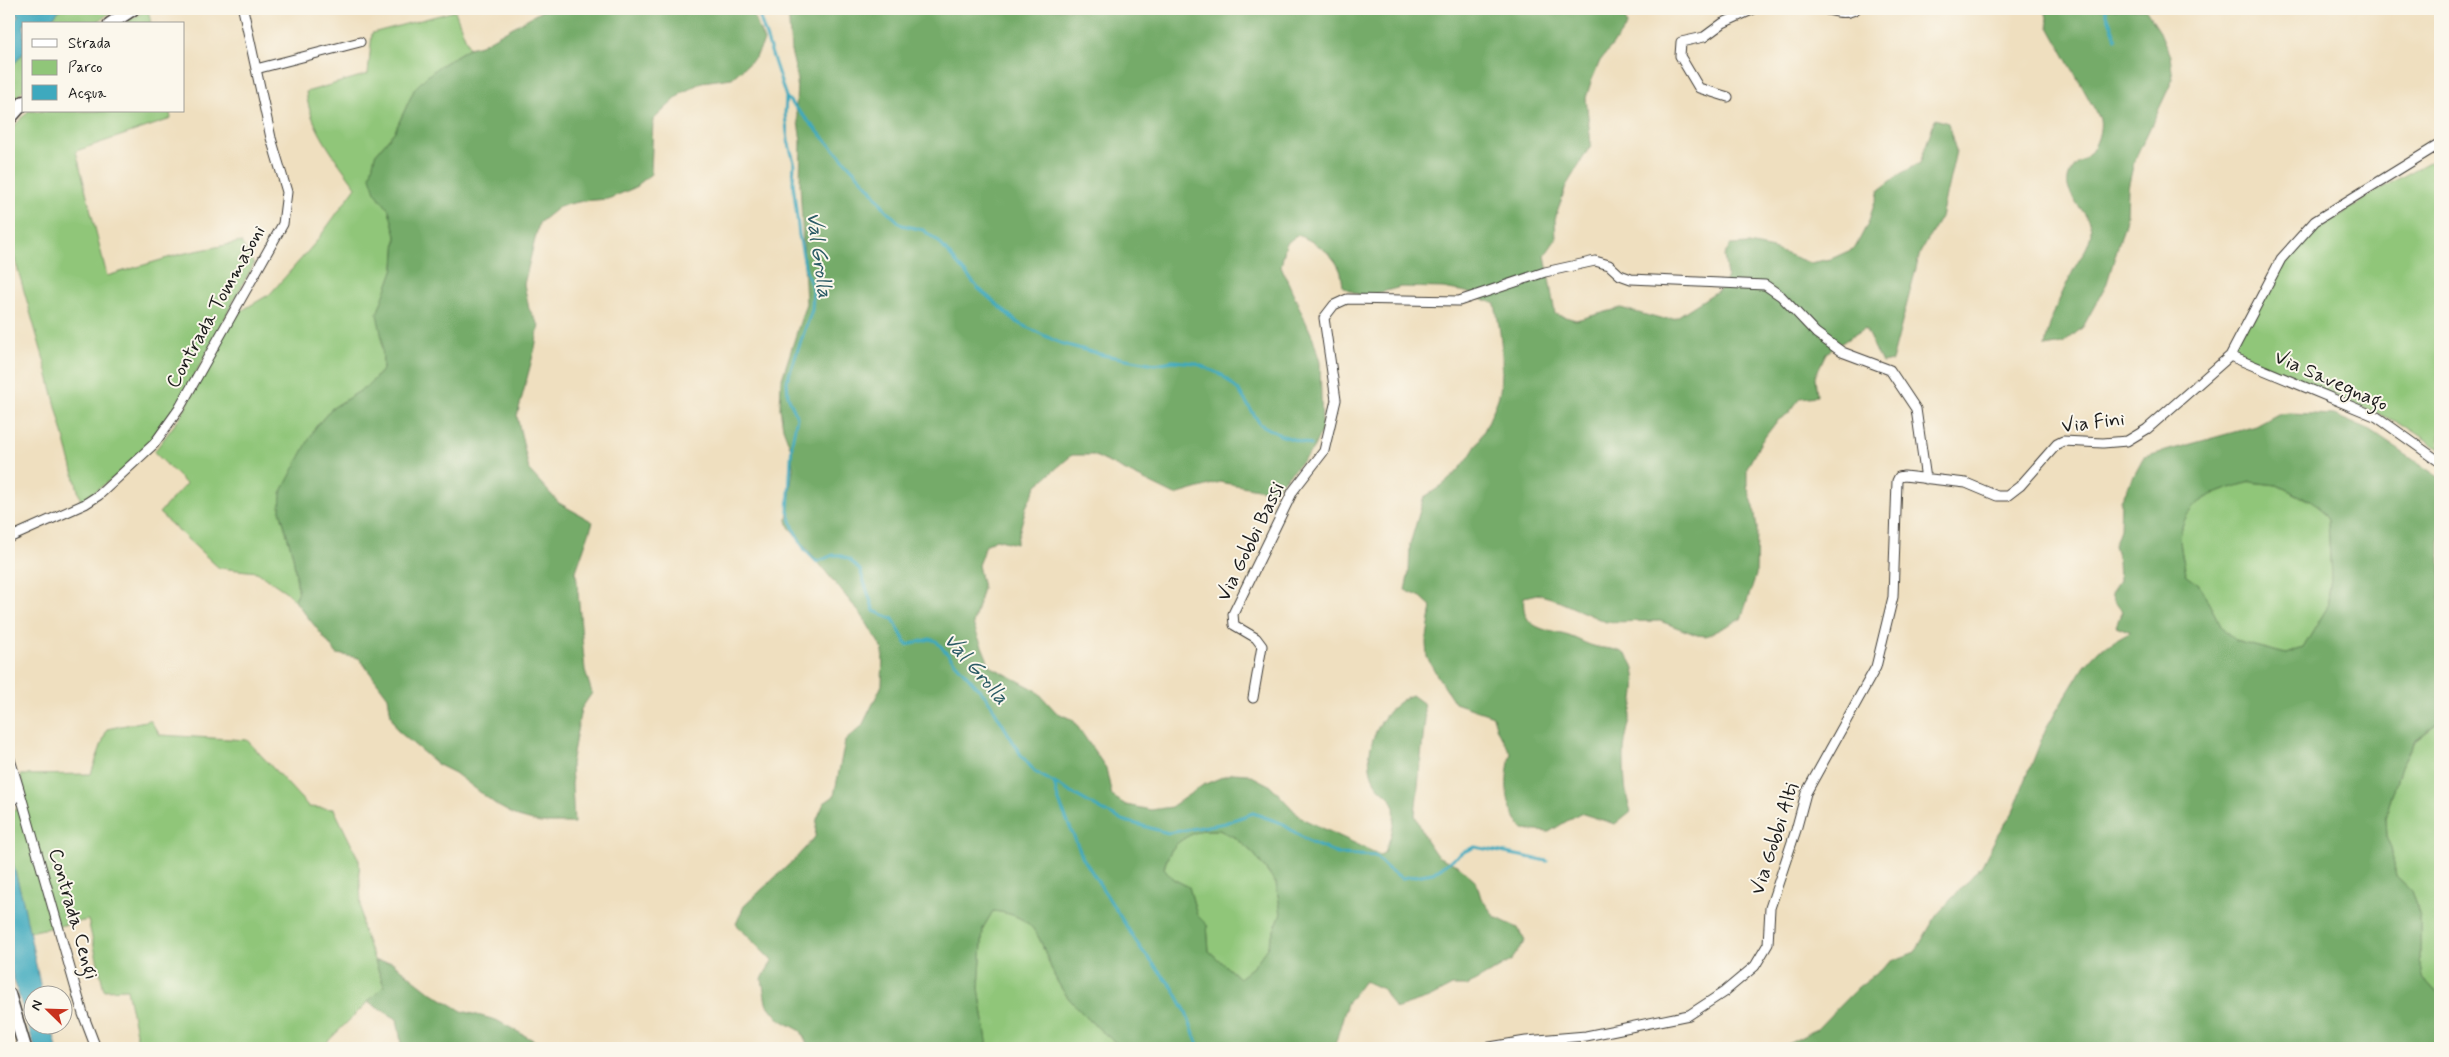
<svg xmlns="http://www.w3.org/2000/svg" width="2449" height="1057" viewBox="0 0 2449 1057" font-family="Mynerve,sans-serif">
<rect width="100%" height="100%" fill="#fbf7ec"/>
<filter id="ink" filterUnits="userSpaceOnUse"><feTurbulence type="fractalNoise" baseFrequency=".02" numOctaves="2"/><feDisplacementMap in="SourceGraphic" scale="10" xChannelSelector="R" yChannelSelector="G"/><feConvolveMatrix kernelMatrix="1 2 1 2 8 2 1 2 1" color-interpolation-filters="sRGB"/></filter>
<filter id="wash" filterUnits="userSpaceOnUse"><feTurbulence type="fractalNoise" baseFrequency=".0096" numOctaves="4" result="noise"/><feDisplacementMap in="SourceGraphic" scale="20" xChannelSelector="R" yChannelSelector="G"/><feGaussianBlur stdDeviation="1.12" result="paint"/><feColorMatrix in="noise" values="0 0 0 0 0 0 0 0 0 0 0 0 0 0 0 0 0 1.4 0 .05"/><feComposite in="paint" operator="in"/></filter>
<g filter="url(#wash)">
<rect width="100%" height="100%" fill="#efdfbf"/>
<!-- green -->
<path fill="#90c679" stroke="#56714a" d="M 60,9 L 116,9 L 94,24 L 48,24 Z
M 148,9 L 151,24 L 123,24 Z
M 455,11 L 469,48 L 438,67 L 415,88 L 395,131 L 375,155 L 375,192 L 389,210 L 396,236 L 394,268 L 378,314 L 382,338 L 383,369 L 368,386 L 331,409 L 315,428 L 280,510 L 293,556 L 298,590 L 295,601 L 288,593 L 257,572 L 219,568 L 159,513 L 186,484 L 154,452 L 181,416 L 234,315 L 270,294 L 316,242 L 356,187 C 336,159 310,128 306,92 L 368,74 L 372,33 Z
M 24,52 L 24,89 L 9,105 L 9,70 Z
M 28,111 L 170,111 L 171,119 L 76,151 L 107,276 L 181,254 L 241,242 L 254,264 C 219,324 189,399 143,451 C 125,471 102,486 81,502 L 44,360 L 9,239 L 9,132 Z
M 2440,156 L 2440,449 L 2402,424 L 2242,357 L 2229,342 L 2294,244 L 2326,225 L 2378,190 Z
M 2250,482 L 2277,485 L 2310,501 L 2319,507 L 2328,520 L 2331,578 L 2327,608 L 2303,648 L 2286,654 L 2235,641 L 2221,626 L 2198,583 L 2186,574 C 2184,561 2178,544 2181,531 C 2188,497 2222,491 2250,482 Z
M 150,720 L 160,735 L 247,740 L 309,807 L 334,809 L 359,860 L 362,927 L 384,986 L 321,1048 L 139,1048 L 127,989 L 104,990 L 88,920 L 29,932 L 28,929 L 23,901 L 9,849 L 9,812 L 16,810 L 25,792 L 20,775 L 91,774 L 107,729 Z
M 2440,722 L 2440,993 L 2435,990 L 2423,976 L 2420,961 L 2420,917 L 2411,890 L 2396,876 L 2391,848 L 2386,836 L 2385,818 L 2401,766 L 2416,740 Z
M 1201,830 L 1219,830 L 1236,838 L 1254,854 L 1276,884 L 1281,913 L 1267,948 L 1254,966 L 1239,978 L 1209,951 L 1207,925 L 1197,915 L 1189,887 L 1173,879 L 1164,869 C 1170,845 1180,839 1201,830 Z
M 993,911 C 1052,917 1037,959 1067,996 C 1082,1015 1104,1034 1123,1048 L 988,1048 L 979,988 L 983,928 Z"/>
<!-- forest -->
<path fill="#74ab69" stroke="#486442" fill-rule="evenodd" d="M 545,9 L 751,9 L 764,41 L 756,57 L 732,78 L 702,82 L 682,93 L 653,120 L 651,174 L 634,188 L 608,199 L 583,201 L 560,206 L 539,223 L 524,284 L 529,309 L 539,325 L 535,348 L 517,416 L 529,470 L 559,503 L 593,522 L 576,571 L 585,670 L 592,693 L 581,709 L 571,764 L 574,823 L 540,823 L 518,817 L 498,806 L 455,773 L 437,764 L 398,731 L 391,716 L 388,697 L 359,658 L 337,654 L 295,601 L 298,590 L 293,556 L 280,510 L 281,493 L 315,428 L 331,409 L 368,386 L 383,369 L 382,338 L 377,314 L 394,268 L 396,236 L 389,210 L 375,192 L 370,177 L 375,155 L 395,131 L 415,88 L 424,79 L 438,67 L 469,48 L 481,45 Z
M 788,9 L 1623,9 L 1627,26 L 1600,61 L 1591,82 L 1586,98 L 1591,145 L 1566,186 L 1555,219 L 1556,239 L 1545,255 L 1555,314 L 1576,320 L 1621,308 L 1660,319 L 1675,318 L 1722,288 L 1727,276 L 1724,256 L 1730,245 L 1749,244 L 1773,249 L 1810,263 L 1831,259 L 1855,248 L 1868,223 L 1879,190 L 1900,174 L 1920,163 L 1935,119 L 1948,123 L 1956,151 L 1941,217 L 1920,253 L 1892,361 L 1882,363 L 1865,328 L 1826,353 L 1815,377 L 1817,396 L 1800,398 L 1789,413 L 1777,421 L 1761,442 L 1747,468 L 1747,486 L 1754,507 L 1757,528 L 1756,575 L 1741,619 L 1706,636 L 1697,635 L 1660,621 L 1606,622 L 1551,598 L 1537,594 L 1524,597 C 1520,630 1546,629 1569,636 C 1578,639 1587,645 1597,647 C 1606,649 1618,648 1626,655 C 1648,676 1625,726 1624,751 C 1624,770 1624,794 1631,811 L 1615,824 L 1580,813 L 1549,832 L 1523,830 C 1504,805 1504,782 1511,753 L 1497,730 L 1493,716 L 1455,703 L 1438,677 L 1427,657 L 1426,643 L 1432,607 L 1421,597 L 1405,590 L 1409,572 L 1410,544 L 1424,497 C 1459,477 1473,455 1489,420 C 1493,410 1498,401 1500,391 C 1505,362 1501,333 1495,304 L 1466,292 L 1443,288 L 1401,287 L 1363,297 L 1343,287 C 1342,281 1342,273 1339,268 C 1332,252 1312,240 1297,235 L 1286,244 L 1281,266 L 1313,338 L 1320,362 L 1322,429 L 1312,451 L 1277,487 L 1263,490 L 1220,482 L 1175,495 L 1093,455 L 1072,455 L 1037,485 L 1026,507 L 1016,544 L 996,539 L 986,545 L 978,565 L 983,588 L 973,624 L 990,666 L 1036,690 L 1056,712 L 1073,720 L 1106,768 L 1112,796 L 1126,805 L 1151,810 L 1171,807 L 1203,785 L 1232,773 L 1248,774 L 1271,786 L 1301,818 L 1380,855 L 1385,852 C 1390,838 1396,823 1394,807 C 1393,796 1381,792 1376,784 C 1357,754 1382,706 1412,695 L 1423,703 L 1425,719 L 1415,815 L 1426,840 L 1437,856 L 1459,866 L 1476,881 L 1481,898 L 1495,917 L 1518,928 L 1525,941 L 1511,961 L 1467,986 L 1452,986 L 1429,998 L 1395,1009 L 1383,989 L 1364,981 L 1347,1003 L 1334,1048 L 1123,1048 C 1104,1034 1082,1015 1067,996 C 1037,959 1052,917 993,911 L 983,928 L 979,988 L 988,1048 L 809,1048 L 801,1031 L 779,1019 L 766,1003 L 762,979 L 772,961 L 736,924 L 744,906 L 796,858 L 815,837 L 817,819 L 824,803 L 834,796 L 845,741 L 862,726 L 882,685 L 883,650 L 863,617 L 789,527 L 787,520 L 793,468 L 791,449 L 783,428 L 780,408 L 781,382 L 806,303 L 800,183 L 801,141 L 796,109 L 797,76 L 791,51 ZM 1202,830 L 1219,830 L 1236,838 L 1254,854 L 1276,883 L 1281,913 L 1267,948 L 1254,966 L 1239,978 L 1209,951 L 1207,925 L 1197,915 L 1189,887 L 1173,879 L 1164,868 C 1170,845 1180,839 1202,830 Z
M 2045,9 L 2145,9 L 2160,32 L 2170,56 L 2173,79 L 2134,162 L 2128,188 L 2127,216 L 2107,283 L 2083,327 L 2063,344 L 2045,347 C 2049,319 2061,295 2074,269 C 2080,257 2091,245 2091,231 C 2091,211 2061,196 2069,176 C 2074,164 2083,161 2089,154 C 2097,146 2102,129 2100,119 L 2049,27 Z
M 2290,413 L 2334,415 L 2371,431 L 2440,478 L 2440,722 L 2415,740 L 2401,766 L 2385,818 L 2386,836 L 2391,848 L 2396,876 L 2411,890 L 2420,917 L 2420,961 L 2423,976 L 2435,990 L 2440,993 L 2440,1048 L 1780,1048 L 1817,1029 L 1857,988 L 1892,961 L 1915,952 L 1936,916 L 1982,865 L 1997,836 L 2013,812 L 2046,728 L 2084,666 L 2099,650 L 2131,632 L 2116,626 L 2122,611 L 2114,601 L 2111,593 L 2119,581 L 2118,560 L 2114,546 L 2120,529 L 2121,500 L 2144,457 L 2256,426 L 2278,414 ZM 2250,482 L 2277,485 L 2310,501 L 2319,507 L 2328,520 L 2331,578 L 2327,608 L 2303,648 L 2286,654 L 2235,641 L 2221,626 L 2198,583 L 2186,574 C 2184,561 2178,544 2181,531 C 2188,497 2222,491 2250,482 Z
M 375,961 L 392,962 L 429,991 L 462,1011 L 496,1020 L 548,1048 L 396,1048 L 401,1042 L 397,1019 L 368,1002 L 384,986 Z"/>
<!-- water -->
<path fill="#3ea9be" stroke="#2d626d" d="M 9,9 L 60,9 L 48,24 L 24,24 L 24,52 L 9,70 L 9,32 L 19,14 L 9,19 Z
M 9,849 L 23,901 L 42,994 L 32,994 L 32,1024 L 51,1025 L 57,1048 L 35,1048 L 9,964 Z"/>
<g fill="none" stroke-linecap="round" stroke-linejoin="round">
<!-- stream -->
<path stroke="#3ea9be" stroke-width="3" d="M 757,9 L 786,97 L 785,114 L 788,141 L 794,162 L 793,182 L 799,235 L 806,271 L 813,290 L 812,310 L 787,380 L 788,396 L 797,417 L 792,442 L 788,511 L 794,530 L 805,550 L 817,562 L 833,555 L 840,555 L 850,560 L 860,570 L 874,611 L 893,619 L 907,645 L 930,639 L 936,641 L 987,698 L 1021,755 L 1035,772 L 1100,809 L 1122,820 L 1168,833 L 1225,823 L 1253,813 L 1281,823 L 1309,842 L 1338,854 L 1375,856 L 1388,869 L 1402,878 L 1433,873 L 1463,852 L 1475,847 L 1547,861
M 2105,9 L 2116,39
M 786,97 L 870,188 L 886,210 L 902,225 L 923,230 L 938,241 L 978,288 L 1018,323 L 1060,343 L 1103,355 L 1155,364 L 1173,361 L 1195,363 L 1222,375 L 1239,391 L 1260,424 L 1280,435 L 1311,445
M 1054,782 L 1058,799 L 1083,858 L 1141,949 L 1173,988 L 1186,1012 L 1199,1048"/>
</g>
</g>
<g filter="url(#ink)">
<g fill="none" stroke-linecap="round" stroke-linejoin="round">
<!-- street casing -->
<g stroke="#3c3934" stroke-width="11">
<path id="street" d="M 1823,9 C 1834,11 1845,16 1856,9
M 256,69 L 360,42
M 1728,97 L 1699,88 L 1680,56 L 1681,42 L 1704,37 L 1723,23 L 1754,9
M 2230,356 L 2377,417 L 2440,462
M 9,538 L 85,504 L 99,495 L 154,444 L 179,409 L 283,224 L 287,192 L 271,138 L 243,9
M 1253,698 L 1262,646 L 1256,638 L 1234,625 L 1233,614 L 1293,491 L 1324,451 L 1336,400 L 1324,318 L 1334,305 L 1347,299 L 1459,301 L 1545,272 L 1595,261 L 1609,265 L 1620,275 L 1631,279 L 1765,285 L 1781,296 L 1816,333 L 1842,352 L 1890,370 L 1916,409 L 1926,479
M 9,756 L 19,789 L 13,800 L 9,802
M 19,789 L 83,1014 L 96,1048
M 1484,1048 L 1526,1041 L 1586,1036 L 1689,1015 L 1724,992 L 1755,966 L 1768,944 L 1770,908 L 1796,830 L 1806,793 L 1876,667 L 1893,597 L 1897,481 L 1899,477 L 1904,476 L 1966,483 L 1997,496 L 2007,496 L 2020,486 L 2057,444 L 2063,441 L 2103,443 L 2127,441 L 2147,429 L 2230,356 L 2281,259 L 2315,221 L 2440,144"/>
</g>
<!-- secondary casing -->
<g stroke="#3c3934" stroke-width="15">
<path id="secondary" d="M 110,24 L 133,9
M 9,119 L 24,102
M 9,994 L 25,1048"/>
</g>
<!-- street -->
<use href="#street" stroke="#fff" stroke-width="9"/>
<!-- secondary -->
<use href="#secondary" stroke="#fff" stroke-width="12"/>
</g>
</g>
<g text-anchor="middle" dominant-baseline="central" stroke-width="4" stroke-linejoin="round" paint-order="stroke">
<!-- street labels -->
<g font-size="20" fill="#1c1c1c" stroke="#fbf7ec">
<text transform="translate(216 307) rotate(-61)">Contrada Tommasoni</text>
<text transform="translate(2331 381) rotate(24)">Via Savegnago</text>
<text transform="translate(2093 423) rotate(-7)">Via Fini</text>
<text transform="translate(1251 542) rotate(-64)">Via Gobbi Bassi</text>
<text transform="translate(1775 839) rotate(-72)">Via Gobbi Alti</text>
<text transform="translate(73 914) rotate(74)">Contrada Cengi</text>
</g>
<!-- water labels -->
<g font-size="21" font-style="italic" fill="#2b5b65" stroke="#fbf7ec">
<text transform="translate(819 255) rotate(82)">Val Grolla</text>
<text transform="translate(976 669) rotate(49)">Val Grolla</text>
</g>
</g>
<!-- margin -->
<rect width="2449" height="1057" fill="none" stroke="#fbf7ec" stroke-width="30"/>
<!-- legend -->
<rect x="22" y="22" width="162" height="90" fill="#fbf7ec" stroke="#a29f99"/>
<rect x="32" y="39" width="25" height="8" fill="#ffffff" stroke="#a29f99"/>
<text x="68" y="48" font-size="15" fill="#1c1c1c">Strada</text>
<rect x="32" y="60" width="25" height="15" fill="#90c679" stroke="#a29f99"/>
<text x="68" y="72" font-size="15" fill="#1c1c1c">Parco</text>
<rect x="32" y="85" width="25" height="15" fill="#3ea9be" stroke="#a29f99"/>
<text x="68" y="98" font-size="15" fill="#1c1c1c">Acqua</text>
<!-- north arrow -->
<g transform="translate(48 1010) rotate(293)"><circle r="24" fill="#fbf7ec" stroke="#a29f99"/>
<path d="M0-4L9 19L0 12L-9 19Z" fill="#c8321e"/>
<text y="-8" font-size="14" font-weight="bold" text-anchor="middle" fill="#1c1c1c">N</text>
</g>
</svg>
